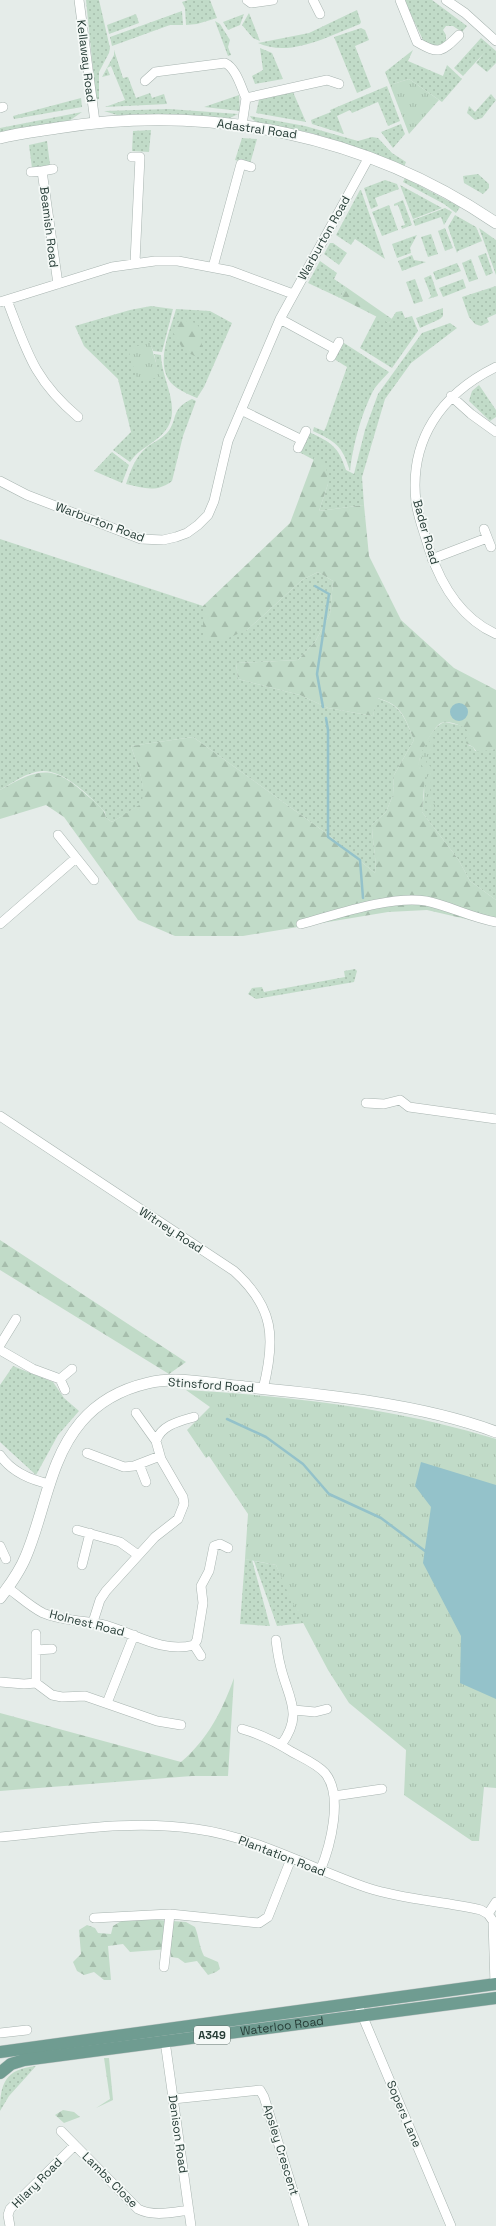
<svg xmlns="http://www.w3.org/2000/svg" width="496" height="2226" viewBox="0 0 496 2226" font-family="'Space Grotesk',sans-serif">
<defs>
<pattern id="grass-dots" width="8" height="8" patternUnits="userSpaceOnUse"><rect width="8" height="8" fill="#c1dbc8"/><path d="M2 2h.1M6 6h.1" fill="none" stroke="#a6bdac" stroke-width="1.8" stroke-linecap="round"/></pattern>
<pattern id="forest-firs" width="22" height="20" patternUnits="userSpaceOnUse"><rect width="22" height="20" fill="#c1dbc8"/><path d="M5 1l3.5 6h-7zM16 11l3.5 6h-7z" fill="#a6bdac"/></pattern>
<pattern id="park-tufts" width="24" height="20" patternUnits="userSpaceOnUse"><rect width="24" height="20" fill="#c1dbc8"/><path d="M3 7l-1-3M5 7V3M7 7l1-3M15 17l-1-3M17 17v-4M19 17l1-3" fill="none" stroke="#a6bdac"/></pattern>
</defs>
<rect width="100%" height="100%" fill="#e5ece9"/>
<!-- grass -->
<path fill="url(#grass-dots)" d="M 86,0 L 99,0 L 110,48 L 109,53 L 99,72 L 99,99 L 96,100 Z
M 188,0 L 210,0 L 217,18 L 197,24 L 186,25 L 185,8 L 182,2 Z
M 404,0 L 432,0 L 467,26 L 462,32 L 453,26 L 446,26 L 443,30 L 446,35 L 446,41 C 439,48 432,45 424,42 Z
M 357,10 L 361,22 L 360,24 C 329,36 290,58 258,43 L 309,33 Z
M 182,11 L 183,25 L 170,25 L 112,46 L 110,37 Z
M 249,13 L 260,41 L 253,38 L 242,25 Z
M 136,14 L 139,23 L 109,34 L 107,25 Z
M 244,14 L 240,25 L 228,30 L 223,22 Z
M 215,21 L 220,24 L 230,40 L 228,47 L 231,55 L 228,56 Z
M 361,28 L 365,30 L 369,40 L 355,46 L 371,87 L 357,93 L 334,37 Z
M 481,38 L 496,51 L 496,63 L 487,72 L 476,63 L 485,52 L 463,76 L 454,68 Z
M 260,48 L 272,53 L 283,79 L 255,84 L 252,76 L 263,70 Z
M 114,50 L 123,78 L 128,77 L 136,98 L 150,93 L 152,98 L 164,94 L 167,104 L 105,107 L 125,100 L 111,66 L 107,68 L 110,75 L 102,77 L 114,55 Z
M 413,50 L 408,61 L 443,76 L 447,65 L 462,79 L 442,102 L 409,79 L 390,85 L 385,72 Z
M 387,86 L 400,121 L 388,126 L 378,102 L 352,113 L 350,110 L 337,116 L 344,134 L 312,124 L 311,120 L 331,112 L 330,110 Z
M 293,92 L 306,122 L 256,113 L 259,100 Z
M 491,94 L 496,100 L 482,118 L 475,120 L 467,113 L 469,106 L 475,112 Z
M 239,95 L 240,111 L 204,107 Z
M 81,98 L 82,107 L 14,119 L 13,116 Z
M 169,109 L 238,114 L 230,118 L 169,114 L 117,115 L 104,111 Z
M 82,112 L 69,121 L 0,134 L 0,128 Z
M 250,116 L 305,126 L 358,141 L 372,137 L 378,138 L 392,153 L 406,162 L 404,167 C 368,152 331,136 292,129 C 281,127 255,127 250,116 Z
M 401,124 L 405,134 L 393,148 L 381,132 Z
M 151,130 L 149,152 L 132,151 L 133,131 Z
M 242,138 L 257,139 L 250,164 L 235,160 Z
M 47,141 L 50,165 L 32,168 L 29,145 Z
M 478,174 L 489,184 L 489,188 L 483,194 L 464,183 L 463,176 Z
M 405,178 L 460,207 L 456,213 L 444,204 L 403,182 Z
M 385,180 L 397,184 L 399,189 L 375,198 L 378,206 L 371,209 L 364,188 Z
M 400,185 L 442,208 L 413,219 Z
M 360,190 L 361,190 L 385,259 L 355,239 L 351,245 L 336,235 Z
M 403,200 L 412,225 L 402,229 L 401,226 L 405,225 L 398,205 L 394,206 L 394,204 Z
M 389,205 L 398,230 L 382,236 L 372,212 Z
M 445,208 L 452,212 L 444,225 L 441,217 L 415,226 L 413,220 Z
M 455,215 L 476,227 L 482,241 L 458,251 L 457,253 L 448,227 Z
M 445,228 L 453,248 L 445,251 L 438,231 Z
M 479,228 L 496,240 L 496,275 Z
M 431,234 L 438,254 L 428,257 L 421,237 Z
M 417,235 L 410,248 L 411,253 L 397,258 L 392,244 Z
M 330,243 L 333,243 L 347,253 L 339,265 L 324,254 Z
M 486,253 L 493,273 L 486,276 L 478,256 Z
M 412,255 L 414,260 L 426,262 L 402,271 L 398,261 Z
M 471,259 L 478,279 L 469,282 L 462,263 Z
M 320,261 L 337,273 L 334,279 L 346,287 L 340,298 L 308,283 Z
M 457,263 L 461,271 L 436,280 L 433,272 Z
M 431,275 L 438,296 L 428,299 L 431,296 L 424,278 Z
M 415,279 L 423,301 L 414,304 L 406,282 Z
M 463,279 L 466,288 L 443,297 L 439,288 Z
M 496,286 L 496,314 L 487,318 L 489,322 L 481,326 L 475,324 L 469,317 L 462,297 Z
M 151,306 L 173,309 L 162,352 L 153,351 L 150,342 L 159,377 L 154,354 L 161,355 C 161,379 183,409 165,431 C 155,444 139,448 130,462 L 113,450 L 131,432 L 118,379 L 84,346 L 75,326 L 130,310 Z
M 443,308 L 443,316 L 440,319 L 420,328 L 416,318 Z
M 176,309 L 210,311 L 232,323 L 204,387 L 197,398 C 190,395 183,392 177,388 C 151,370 170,332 176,309 Z
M 402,311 L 405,318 L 412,316 L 418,331 L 392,368 L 360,348 L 377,315 L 389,323 L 396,312 Z
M 450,323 L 457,328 L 411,363 L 385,399 L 362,477 L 364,505 L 319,511 L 328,484 L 315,457 L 314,460 L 299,452 L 309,432 C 332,443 338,446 346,470 L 354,474 L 365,430 L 378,394 L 422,333 Z
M 344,343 L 389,372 C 384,378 377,384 373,391 C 361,415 353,444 350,471 C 342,445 336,442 313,431 L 314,427 L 324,431 L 326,427 L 347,367 L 334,359 Z
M 479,385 L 496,410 L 496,417 L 490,421 L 469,401 L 472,391 Z
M 192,399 L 196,401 L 183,436 L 172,481 C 157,493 143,488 126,484 C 131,470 135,457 147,447 C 154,442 161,439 167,433 C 179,419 169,410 192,399 Z
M 112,452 L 129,465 L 122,483 L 94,471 Z
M 0,539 L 203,606 L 203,641 L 247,630 L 302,580 L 318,572 L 333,581 L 330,614 L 315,642 L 298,660 L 236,663 L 238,679 L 300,695 L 328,708 L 373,716 L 376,698 C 401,704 405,718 414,740 L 394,775 L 393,795 L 386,812 L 372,825 C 372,841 377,858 375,873 L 326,833 L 193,737 L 131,746 C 137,765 147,785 142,804 L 112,822 L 106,818 L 105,812 C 91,797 64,770 42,771 C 27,772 12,783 0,790 Z
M 445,722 L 463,726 L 468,730 L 468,745 L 473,747 L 475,751 L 496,749 L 496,900 L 470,881 L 458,859 L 422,812 C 422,803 425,796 424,787 C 423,779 418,771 419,762 C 420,750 433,725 445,722 Z
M 355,969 L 357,971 L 354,982 L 256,999 L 248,994 L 252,988 L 262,987 L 264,992 L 345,977 L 344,971 Z
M 13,1366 L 53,1382 L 64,1398 L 79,1411 L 58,1435 L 36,1475 L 0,1442 L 0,1385 Z
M 245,1559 L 252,1560 L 270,1626 L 240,1624 Z
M 254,1561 L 276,1565 L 304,1623 L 277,1626 Z
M 36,2066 L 9,2096 L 0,2111 C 0,2084 5,2069 36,2066 Z"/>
<!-- forest -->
<path fill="url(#forest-firs)" d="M 346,287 L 392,319 L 389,323 L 340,298 Z
M 181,320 L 196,323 L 201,330 L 202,352 L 197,357 L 184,351 L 173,332 L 176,325 Z
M 315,456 L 326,464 L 328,484 L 319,511 L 364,505 L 369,556 L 401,620 L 454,668 L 496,690 L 496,749 L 477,752 L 473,747 L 464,742 L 468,735 L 467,730 C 461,725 448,720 441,723 C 433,727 418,756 419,765 C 419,769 422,772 425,775 L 422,812 L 458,859 L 470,881 L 496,900 L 496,926 L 427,910 L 388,912 L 243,936 L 175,936 L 138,920 L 64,817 L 46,805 L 0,819 L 0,790 C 41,767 53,764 89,797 C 96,803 105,809 106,818 L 112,822 L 141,804 C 147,785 137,765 131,746 L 193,737 L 326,833 L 375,873 C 377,858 372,841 372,825 L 386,812 L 393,795 L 394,775 L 414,740 C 405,718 402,704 377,698 L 373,716 L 328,708 L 300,695 L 238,679 L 236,663 L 298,660 L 315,642 L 330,614 L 333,581 L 318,572 L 302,580 L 247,630 L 221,641 L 203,641 L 203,606 L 290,523 Z
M 0,1240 L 186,1362 L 169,1374 L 0,1270 Z
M 234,1678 L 228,1776 L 192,1776 L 0,1791 L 0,1713 L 181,1762 C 208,1739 222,1711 234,1678 Z
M 144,1919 L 186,1922 L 195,1927 C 199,1937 199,1946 204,1956 L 218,1962 L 220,1969 L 216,1972 L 208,1975 L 197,1961 L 185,1963 L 178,1958 L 171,1957 L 170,1949 L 130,1952 L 123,1944 L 108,1946 L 111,1980 L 104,1980 L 94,1972 L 84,1975 L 77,1971 L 73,1962 L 81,1954 L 79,1930 L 87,1925 L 95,1928 L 98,1933 L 111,1934 L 113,1926 L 123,1920 Z
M 104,2058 L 109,2058 L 113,2100 L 96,2108 L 110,2099 Z
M 63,2110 L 74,2112 L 80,2117 L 64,2123 L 55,2115 Z"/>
<!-- park -->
<path fill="url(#park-tufts)" d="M 409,79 L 439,100 L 409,134 L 390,85 Z
M 150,342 L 160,377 L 138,382 L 128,349 Z
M 431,738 L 436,739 L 426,762 L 432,768 L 430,793 L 436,808 L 430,812 L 425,796 L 427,774 L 421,764 L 422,757 Z
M 186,1390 C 290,1396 396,1408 496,1439 L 496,1788 L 484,1787 L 479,1841 L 472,1841 L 404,1795 L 406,1750 L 349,1703 L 328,1670 L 290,1598 L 276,1565 L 245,1559 L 248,1514 L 209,1456 L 206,1458 L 187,1430 L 210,1407 Z"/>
<!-- water -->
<path fill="#94c2ca" d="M450 712a9 9 0 1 1 18 0a9 9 0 1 1-18 0Z
M 421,1462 L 496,1485 L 496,1699 L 460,1683 L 461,1636 L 423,1563 L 431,1507 L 415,1486 Z"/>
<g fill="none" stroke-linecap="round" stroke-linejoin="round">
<!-- stream -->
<path stroke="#94c2ca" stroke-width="2.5" d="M 315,586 L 329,594 L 317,674 L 323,707
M 326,718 L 328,730 L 328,837 L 360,860 L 363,898
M 227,1419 L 266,1437 L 303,1464 L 329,1494 L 381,1518 L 425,1551"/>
<!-- minor casing -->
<g stroke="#a8b4b0" stroke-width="10">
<path id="minor" d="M 79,0 L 95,122
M 247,0 L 251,3 L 273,0
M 313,0 L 320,14
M 400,0 L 417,42 C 439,55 442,52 459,35
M 446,0 L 465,13 L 496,41
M 145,81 L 155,72 L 225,63 C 236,68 241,87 246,98 L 327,80 L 339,84
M 0,108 L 3,107
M 242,125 L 246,98
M 132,157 L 140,157 L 135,262
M 42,171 L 53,169
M 31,172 L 42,171 L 58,284
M 213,267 L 241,164 L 251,167
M 7,300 C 27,352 34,380 78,417
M 0,302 L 112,267 L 155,261 L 178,261 L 231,271 L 293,294
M 280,319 L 335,349
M 331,357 L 339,342
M 496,367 C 441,394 409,440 416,502 C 418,518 425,534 429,549 C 441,585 460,618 496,634
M 451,396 L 471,414 L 496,432
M 241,410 L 302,440
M 298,448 L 306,431
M 0,481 L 27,495 L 141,539 L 163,540 L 176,537 L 187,533 L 198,525 L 208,515 L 214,501 L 228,441 L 280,319 L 369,157
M 484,529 L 491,547
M 432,559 L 487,538
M 58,835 L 94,880
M 0,924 L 76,858
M 301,924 C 335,915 391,895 426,901 C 450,906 472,918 496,922
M 366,1103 L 384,1104 L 400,1100 L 409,1107 L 496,1119
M 0,1116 L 234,1271 C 274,1307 276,1338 263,1389
M 0,1345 L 16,1319
M 0,1350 L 33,1369 L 60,1379 L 72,1369
M 60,1379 L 65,1390
M 156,1441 C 161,1425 180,1421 194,1417
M 87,1453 L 124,1467 L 134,1466 L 160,1456
M 0,1455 C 11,1471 31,1480 50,1484
M 139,1464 L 146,1482
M 77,1530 L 120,1542 L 138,1555
M 0,1546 L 6,1559
M 82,1565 L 90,1533
M 8,1588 C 19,1596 31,1607 43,1613 C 61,1621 81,1620 100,1624 C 132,1631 160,1654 194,1645 L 197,1640 L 203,1603 L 201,1586 L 209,1571 L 214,1546 L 220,1544 L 228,1548
M 93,1622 L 100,1600 L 106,1591 L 155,1537 L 178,1519 L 184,1504 L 183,1497 L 161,1459 L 156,1441 L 136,1413
M 276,1640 C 277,1648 278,1656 280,1664 C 287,1697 305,1713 281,1745
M 194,1645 L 201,1656
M 36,1650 L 52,1649
M 0,1682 L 24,1684 L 36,1683 L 52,1695 L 62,1697 L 85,1696 L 157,1721 L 181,1725
M 36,1683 L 36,1634
M 107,1703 L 134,1635
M 294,1710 L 315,1712 L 327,1709
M 242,1729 C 260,1734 276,1742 292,1752 C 303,1758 317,1764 325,1773 C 344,1796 330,1847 320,1871
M 334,1796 L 382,1789
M 0,1837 C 66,1831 130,1819 196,1829 C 256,1837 312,1869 368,1888 C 405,1900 443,1901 481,1910 L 488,1914 L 493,1921 L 495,1984
M 488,1914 L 496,1902
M 94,1918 L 170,1914 L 259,1923 L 268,1917 L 291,1859
M 164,1967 L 170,1914
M 360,2010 L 451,2226
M 0,2033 L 27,2030
M 165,2041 L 191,2226
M 173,2099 L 260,2090 L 264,2097 L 304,2226
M 61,2131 L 138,2209 C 154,2217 173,2212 189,2210
M 10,2226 L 8,2215 L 10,2209 L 75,2145"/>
</g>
<!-- tertiary casing -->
<g stroke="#a8b4b0" stroke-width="12">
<path id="tertiary" d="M 0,138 C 18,133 38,131 57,128 C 210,103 367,135 496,223
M 0,1598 C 10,1585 20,1571 26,1556 C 45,1511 49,1460 81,1422 C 98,1402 122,1389 148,1383 C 176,1376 207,1383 236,1386 C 318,1394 419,1403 496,1432"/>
</g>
<!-- primary casing -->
<g stroke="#c2c8c7" stroke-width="13">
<g id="primary">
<path d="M 0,2052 L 496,1984"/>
<path id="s1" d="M 0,2073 L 11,2064 L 24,2060 L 496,1998"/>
</g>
</g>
<!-- minor -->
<use href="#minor" stroke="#fff" stroke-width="9"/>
<!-- tertiary -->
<use href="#tertiary" stroke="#fff" stroke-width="11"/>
<!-- primary -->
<use href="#primary" stroke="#6f9c91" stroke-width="12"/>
</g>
<g text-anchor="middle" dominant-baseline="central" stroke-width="3.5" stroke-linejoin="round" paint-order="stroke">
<!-- shield labels -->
<rect fill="#f5f9f7" stroke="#647570" stroke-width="1" x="194" y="2026" width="36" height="18" rx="3"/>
<g font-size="11" font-weight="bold" fill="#263c36">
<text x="212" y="2035">A349</text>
</g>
<!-- street labels -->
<g font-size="12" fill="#263c36" stroke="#f5f9f7">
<text transform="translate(86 61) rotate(83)">Kellaway Road</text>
<text transform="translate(257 129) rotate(8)">Adastral Road</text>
<text transform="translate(49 227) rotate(83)">Beamish Road</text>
<text transform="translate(324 238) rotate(-61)">Warburton Road</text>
<text transform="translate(100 522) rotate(20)">Warburton Road</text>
<text transform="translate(426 532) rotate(74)">Bader Road</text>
<text transform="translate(171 1230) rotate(33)">Witney Road</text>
<text transform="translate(211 1385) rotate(4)">Stinsford Road</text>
<text transform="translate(87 1623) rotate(14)">Holnest Road</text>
<text transform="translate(282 1856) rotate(21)">Plantation Road</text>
<text stroke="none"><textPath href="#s1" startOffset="288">Waterloo Road</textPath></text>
<text transform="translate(404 2114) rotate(67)">Sopers Lane</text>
<text transform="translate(178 2134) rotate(82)">Denison Road</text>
<text transform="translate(281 2150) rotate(73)">Apsley Crescent</text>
<text transform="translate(110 2180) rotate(45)">Lambs Close</text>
<text transform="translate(37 2183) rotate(-45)">Hilary Road</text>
</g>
</g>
</svg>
